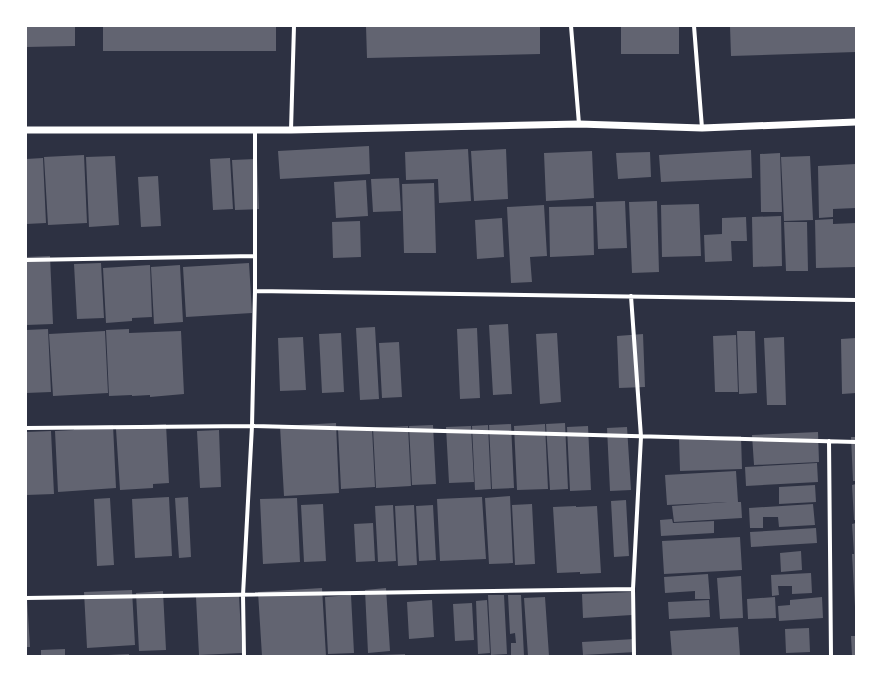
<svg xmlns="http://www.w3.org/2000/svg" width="882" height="682" viewBox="0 0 882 682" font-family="'Libre Baskerville',serif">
<rect width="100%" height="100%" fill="#2d3142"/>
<!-- building -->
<path fill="#626471" d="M 26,26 L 75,26 L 75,46 L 26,47 Z
M 103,26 L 276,26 L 276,51 L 103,51 Z
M 366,26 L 540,26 L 540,54 L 367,58 Z
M 621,26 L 679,26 L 679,54 L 621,54 Z
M 730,26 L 856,26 L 856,52 L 731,56 Z
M 369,146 L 370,174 L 280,179 L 278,151 Z
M 468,149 L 471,201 L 439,203 L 438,179 L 406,180 L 405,152 Z
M 506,149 L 508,199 L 474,201 L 471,151 Z
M 751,150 L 752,178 L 661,182 L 659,155 Z
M 592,151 L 594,198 L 546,201 L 544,153 Z
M 650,152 L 651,177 L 618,179 L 616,153 Z
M 780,153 L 782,212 L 761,212 L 760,154 Z
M 84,155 L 87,223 L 48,225 L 44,157 Z
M 115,156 L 119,225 L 89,227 L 86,157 Z
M 810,156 L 813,220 L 784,221 L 781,157 Z
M 43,158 L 46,223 L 26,224 L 26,159 Z
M 230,158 L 233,209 L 213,210 L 210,159 Z
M 257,159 L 259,209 L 235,210 L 232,160 Z
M 856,164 L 856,208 L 833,209 L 833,217 L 819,218 L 818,166 Z
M 158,176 L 161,226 L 141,227 L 138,177 Z
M 399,178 L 401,211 L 373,212 L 371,179 Z
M 366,180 L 368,216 L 336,218 L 334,182 Z
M 434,183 L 436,253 L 404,253 L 402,184 Z
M 625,201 L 627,248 L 598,249 L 596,202 Z
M 657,201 L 659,272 L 632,273 L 629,202 Z
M 699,204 L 701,256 L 662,257 L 661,205 Z
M 544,205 L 547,256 L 530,257 L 532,282 L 511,283 L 507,207 Z
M 593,206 L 594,255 L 550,257 L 549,207 Z
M 781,216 L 782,266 L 753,267 L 752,217 Z
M 746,217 L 747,241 L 731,241 L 732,261 L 705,262 L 704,235 L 722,234 L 722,218 Z
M 502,218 L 504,257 L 477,259 L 475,220 Z
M 833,219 L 833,224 L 856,223 L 856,267 L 816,268 L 815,220 Z
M 360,221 L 361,257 L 333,258 L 332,222 Z
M 784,222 L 807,222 L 808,271 L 786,271 Z
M 50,256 L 53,324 L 26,325 L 26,257 Z
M 101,263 L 104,318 L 77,319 L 74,264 Z
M 249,263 L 252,313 L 186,317 L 183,267 Z
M 150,265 L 152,317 L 132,318 L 132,321 L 106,323 L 103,268 Z
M 180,265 L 183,322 L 154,324 L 151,267 Z
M 508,324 L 512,394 L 493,395 L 489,325 Z
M 375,327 L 379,399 L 360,400 L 356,328 Z
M 477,328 L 480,398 L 460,399 L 457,329 Z
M 48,329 L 51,392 L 26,393 L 26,330 Z
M 129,329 L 129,333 L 181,331 L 184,394 L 150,397 L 150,395 L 132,396 L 132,395 L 109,396 L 106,330 Z
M 105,331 L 108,393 L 53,396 L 49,334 Z
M 737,331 L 755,331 L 757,393 L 739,394 Z
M 341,333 L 344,392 L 322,393 L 319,334 Z
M 557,333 L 561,402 L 540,404 L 536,334 Z
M 643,334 L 645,387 L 619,388 L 617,336 Z
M 736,335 L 738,392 L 715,392 L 713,336 Z
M 303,337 L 306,390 L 280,391 L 278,338 Z
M 784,337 L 786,405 L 767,405 L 764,338 Z
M 856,338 L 856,393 L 842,394 L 841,339 Z
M 399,342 L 402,397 L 382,398 L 379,343 Z
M 336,423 L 339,493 L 284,496 L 280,426 Z
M 565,423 L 568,489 L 550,490 L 546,424 Z
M 166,424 L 169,483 L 153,484 L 153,488 L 120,490 L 116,429 L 151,427 L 151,425 Z
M 511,424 L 514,488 L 492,489 L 489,425 Z
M 545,424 L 548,489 L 517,490 L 514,426 Z
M 113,425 L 116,488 L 58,492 L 55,431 L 74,430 L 74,427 Z
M 433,425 L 436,484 L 412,485 L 409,426 Z
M 488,425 L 491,489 L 475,490 L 472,426 Z
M 408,426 L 411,486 L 376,488 L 373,428 Z
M 471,426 L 474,482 L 449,483 L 446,427 Z
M 588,426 L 591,490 L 570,491 L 567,427 Z
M 627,427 L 631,490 L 610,491 L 607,428 Z
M 372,428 L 375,487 L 341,489 L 338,429 Z
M 219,430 L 221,487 L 200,488 L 197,431 Z
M 51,431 L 54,494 L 26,495 L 26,432 Z
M 818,432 L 819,462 L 754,465 L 752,435 Z
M 741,436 L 742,469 L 680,471 L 679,438 Z
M 851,437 L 856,437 L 856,481 L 853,481 Z
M 817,463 L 818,482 L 746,486 L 745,467 Z
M 736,471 L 738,502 L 741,502 L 742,518 L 674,522 L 672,506 L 727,502 L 667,505 L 665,475 Z
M 856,484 L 856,520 L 854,520 L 852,485 Z
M 815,485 L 816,502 L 779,504 L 779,487 Z
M 510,496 L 513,563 L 489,564 L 485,498 Z
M 169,497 L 172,556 L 135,558 L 132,499 Z
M 188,497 L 191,557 L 179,558 L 175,498 Z
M 482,497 L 486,559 L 440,561 L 437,499 Z
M 110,498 L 114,565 L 97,566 L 94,499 Z
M 297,498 L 300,562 L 263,564 L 260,499 Z
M 626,500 L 629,556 L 614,557 L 611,501 Z
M 323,504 L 326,561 L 304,562 L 301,505 Z
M 532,504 L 535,564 L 515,565 L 512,505 Z
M 813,504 L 815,525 L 779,527 L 778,517 L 763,517 L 763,528 L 750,528 L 749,508 Z
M 393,505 L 396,561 L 378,562 L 375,506 Z
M 414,505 L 417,565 L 398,566 L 395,506 Z
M 433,505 L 436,560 L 419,561 L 416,506 Z
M 576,506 L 576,507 L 597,506 L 601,573 L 580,574 L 580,572 L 557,573 L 553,507 Z
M 672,519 L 673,523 L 714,521 L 714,533 L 661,536 L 660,520 Z
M 373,523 L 375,561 L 356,562 L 354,524 Z
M 856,523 L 856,607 L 855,607 L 852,554 L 854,554 L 852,524 Z
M 816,528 L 817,543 L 751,547 L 750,532 Z
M 740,537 L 742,570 L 664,574 L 662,541 Z
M 801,551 L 802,570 L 781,572 L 780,553 Z
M 811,573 L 812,593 L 792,594 L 792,586 L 778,586 L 779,595 L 772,596 L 771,575 Z
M 708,574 L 710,599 L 695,599 L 695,591 L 665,593 L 664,577 Z
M 741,576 L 743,618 L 720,619 L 717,578 Z
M 322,588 L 326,656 L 262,656 L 258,592 Z
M 386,588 L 390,651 L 368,653 L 365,590 Z
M 132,590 L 135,645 L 87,648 L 84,592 Z
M 163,591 L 166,650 L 139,651 L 136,593 Z
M 631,592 L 632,615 L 583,618 L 582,594 Z
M 239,595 L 242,653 L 199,655 L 196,597 Z
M 351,595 L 354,653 L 328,654 L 325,597 Z
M 488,595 L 504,595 L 507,654 L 491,655 Z
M 508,595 L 521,595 L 524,656 L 511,656 L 511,643 L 516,643 L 515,633 L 510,634 Z
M 545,597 L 549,656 L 528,656 L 524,598 Z
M 775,597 L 776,618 L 748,619 L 747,599 Z
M 822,597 L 823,618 L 779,621 L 778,606 L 790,605 L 790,600 Z
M 26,598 L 27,598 L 30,647 L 26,647 Z
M 432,600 L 434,637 L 409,639 L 407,602 Z
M 487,600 L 490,653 L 478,654 L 476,601 Z
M 709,600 L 710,617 L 669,619 L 668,602 Z
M 472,603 L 474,640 L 455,641 L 453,604 Z
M 738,627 L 740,656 L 672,656 L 670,631 Z
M 809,628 L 810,652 L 786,653 L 785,629 Z
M 851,636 L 856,636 L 856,656 L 852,656 Z
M 635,639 L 636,652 L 583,655 L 582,642 Z
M 65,649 L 65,656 L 41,656 L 41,650 Z
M 129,654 L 129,656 L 108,656 L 108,655 Z
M 405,654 L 405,656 L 380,656 L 380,655 Z"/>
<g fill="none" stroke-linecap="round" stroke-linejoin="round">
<!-- minor -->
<path stroke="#fff" stroke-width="4" d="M 571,26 L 579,124
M 694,26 L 702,128
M 291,130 L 294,26
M 26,260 L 255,256
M 255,291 L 856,300
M 631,296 L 641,437 L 633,589 L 634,656
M 26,428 L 252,426 L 856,442
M 829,441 L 831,656
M 26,598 L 633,589
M 244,656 L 243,595 L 252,426 L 255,291 L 255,129"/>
<!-- tertiary -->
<path stroke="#fff" stroke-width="7" d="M 26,130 L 291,130 L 579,124 L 702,128 L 856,122"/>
</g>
<!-- border -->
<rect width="882" height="682" fill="none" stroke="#ffffff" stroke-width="54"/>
</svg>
